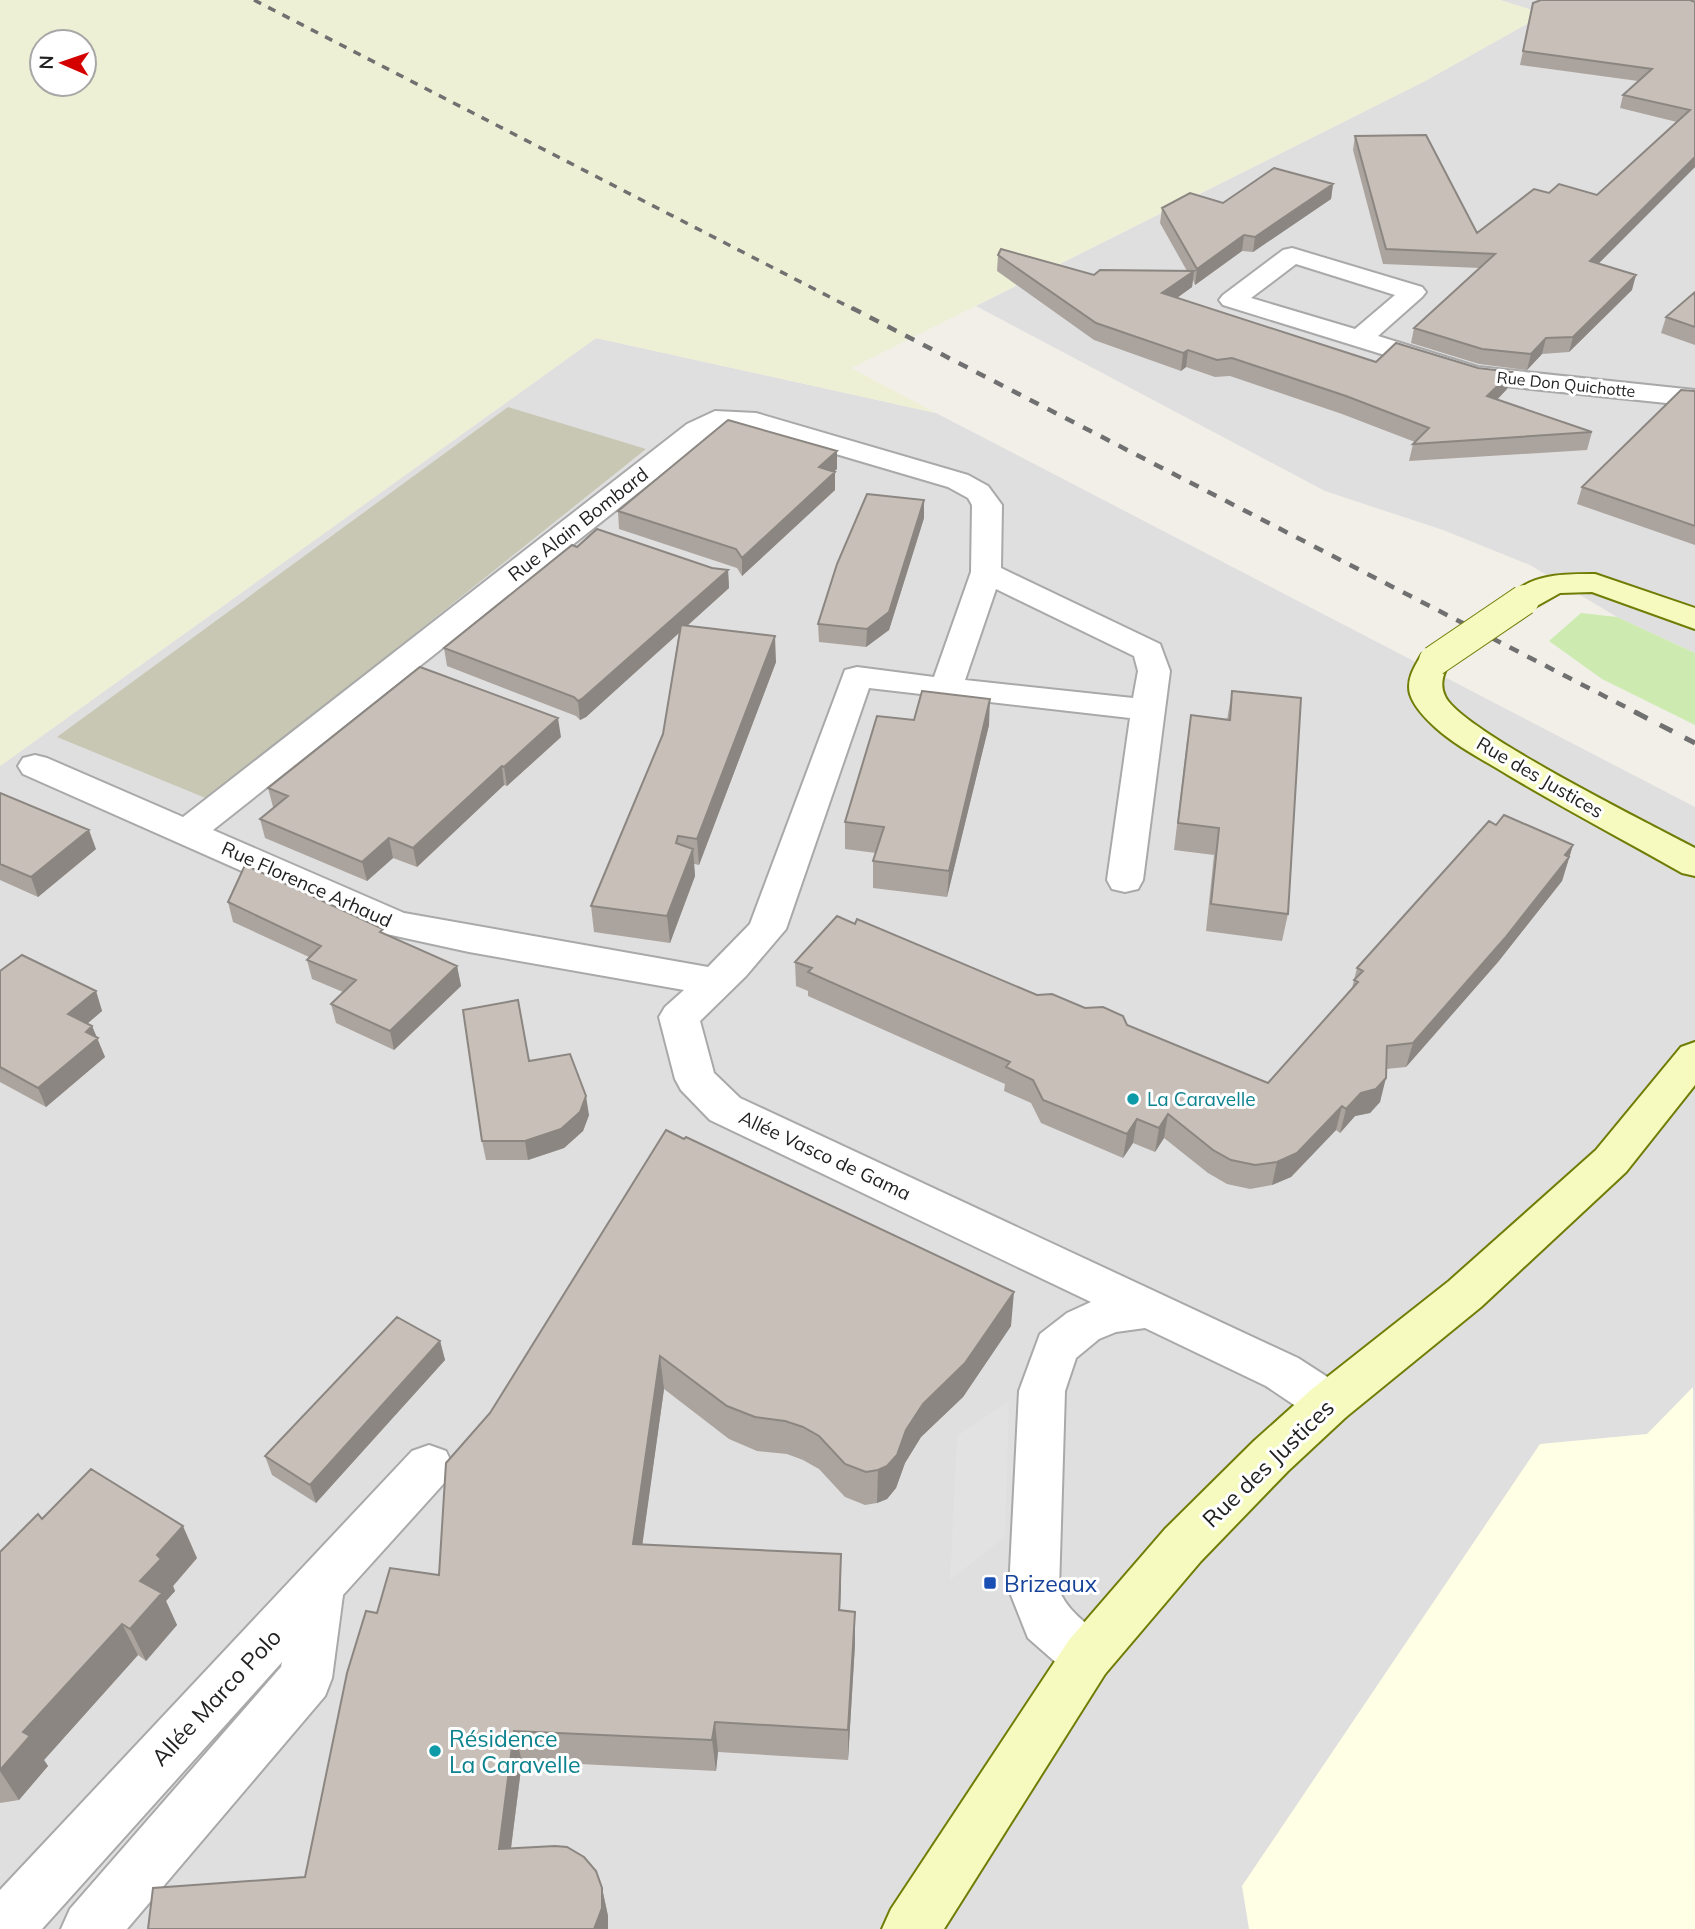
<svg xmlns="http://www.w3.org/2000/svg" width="1695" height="1929" viewBox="0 0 1695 1929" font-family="Mulish,sans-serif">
<rect width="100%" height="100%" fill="#f2efe9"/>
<!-- residential -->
<path fill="#e0dfdf" d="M 1500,0 L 1695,0 L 1695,653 L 1617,617 L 1530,565 L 1443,530 L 1325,491 L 976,306 L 1425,81 L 1544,14 Z
M 596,338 L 936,413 L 1695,807 L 1695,1929 L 0,1929 L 0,766 Z"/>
<!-- education -->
<path fill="#ffffe5" d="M 1693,1387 L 1695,1929 L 1249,1929 L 1242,1886 L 1540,1444 L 1647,1434 Z"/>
<!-- construction -->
<path fill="#c7c7b4" d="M 508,407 L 646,449 L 208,799 L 57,737 Z"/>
<!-- farmland -->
<path fill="#eef0d5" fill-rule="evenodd" d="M 0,0 L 1500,0 L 1545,14 L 1425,81 L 851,368 L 936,413 L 596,338 L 0,766 ZM 42,42 L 84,42 L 84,84 L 42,84 Z"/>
<!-- grass -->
<path fill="#cdebb0" d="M 1581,613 L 1617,617 L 1695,653 L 1695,725 L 1602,679 L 1549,641 Z"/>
<!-- parking -->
<path fill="#e2e2e2" d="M 1009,1401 L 1005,1537 L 950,1580 L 957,1436 Z"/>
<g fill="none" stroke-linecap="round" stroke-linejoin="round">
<!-- street casing -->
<g stroke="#a9a9a9" stroke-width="4">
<path id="street" d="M 1292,248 L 1422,287 L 1426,292 L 1422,297 L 1378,336 L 1478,367 L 1695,390 L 1695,406 L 1475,383 L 1223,305 L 1219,300 L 1223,295 L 1283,250 ZM 1296,264 L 1395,295 L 1355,329 L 1251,298 Z
M 715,411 L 756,413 L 968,475 L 988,486 L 1002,505 L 1001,568 L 1160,644 L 1170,671 L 1143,880 L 1138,889 L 1125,892 L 1112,889 L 1107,880 L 1130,718 L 869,688 L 786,929 L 746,976 L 700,1021 L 714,1073 L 740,1098 L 1298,1358 L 1346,1389 L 1353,1403 L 1346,1417 L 1329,1423 L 1312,1417 L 1266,1386 L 1145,1328 L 1116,1332 L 1099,1339 L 1076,1358 L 1065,1391 L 1059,1590 C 1072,1621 1099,1625 1113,1657 L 1105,1674 L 1087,1681 L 1069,1674 L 1028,1638 L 1009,1590 L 1019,1391 L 1040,1334 L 1067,1313 L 1091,1302 L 710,1120 L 681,1090 L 675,1079 L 659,1017 L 665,1007 L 684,990 L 469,952 L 382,933 L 23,774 L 18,766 L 23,758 L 35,755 L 47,758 L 183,817 L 687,424 ZM 721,427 L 744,427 L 948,487 L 968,498 L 972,505 L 971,572 L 934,677 L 857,667 L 845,670 L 750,924 L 708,967 L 404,913 L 213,830 ZM 996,589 L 1134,656 L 1138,671 L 1133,698 L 965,680 Z
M 429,1445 L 446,1451 L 453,1466 L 446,1481 L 343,1595 L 332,1678 L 325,1696 L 127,1929 L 61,1929 L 70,1909 L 281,1667 L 282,1662 L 42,1929 L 0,1929 L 0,1890 L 412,1451 Z"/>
</g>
<!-- secondary casing -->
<g stroke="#707d05" stroke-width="4">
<path id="secondary" d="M 1595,574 L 1695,608 L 1695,629 L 1592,592 L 1560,593 L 1535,607 L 1524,609 L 1513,607 L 1508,600 C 1527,573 1566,574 1595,574 Z
M 1434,651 L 1446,654 L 1450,661 C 1444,672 1439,684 1445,696 C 1460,730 1652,825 1695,848 L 1695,876 L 1682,873 C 1624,840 1565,809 1508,775 C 1484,760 1457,747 1436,728 C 1426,719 1414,707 1410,694 C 1406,679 1415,666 1422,654 Z
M 1695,1042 L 1695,1085 L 1626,1172 L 1481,1307 L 1346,1417 L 1288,1471 L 1201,1561 L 1105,1674 L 944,1929 L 882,1929 L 891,1909 L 1069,1640 L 1165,1529 L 1254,1441 L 1312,1389 L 1449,1281 L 1596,1150 L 1681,1047 Z"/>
</g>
<!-- street -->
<use href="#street" fill="#fff" fill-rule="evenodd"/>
<!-- secondary -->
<use href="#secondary" fill="#f7fabf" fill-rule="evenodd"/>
<!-- rail-far2 -->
<path stroke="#707070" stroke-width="3.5" stroke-dasharray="8 8" stroke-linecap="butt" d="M 254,0 L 855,310"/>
<!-- rail-far1 -->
<path stroke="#707070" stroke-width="4.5" stroke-dasharray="10 10" stroke-linecap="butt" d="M 852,308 L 1639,714"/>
<!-- rail -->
<path stroke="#707070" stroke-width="5" stroke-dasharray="14 14" stroke-linecap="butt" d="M 1635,712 L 1695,743"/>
<!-- secondary-bridge casing -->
<g stroke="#707d05" stroke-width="32" stroke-linecap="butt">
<path id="secondary-bridge" d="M 1434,661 L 1524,600"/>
</g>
<!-- secondary-bridge -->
<use href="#secondary-bridge" stroke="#f7fabf" stroke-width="30"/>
</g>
<!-- wall -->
<path fill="#aba49e" d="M 1541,0 L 1695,0 L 1695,167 L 1599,263 L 1632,290 L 1569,352 L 1542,354 L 1527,370 L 1479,364 L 1411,343 L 1414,328 L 1480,268 L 1383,264 L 1353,150 L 1355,136 L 1477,233 L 1549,193 L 1597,195 L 1677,122 L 1620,108 L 1623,95 L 1638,81 L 1520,65 L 1533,3 Z
M 1333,184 L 1331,199 L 1253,252 L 1242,251 L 1195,285 L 1193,280 L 1192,287 L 1177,298 L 1376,362 L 1478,368 L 1512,372 L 1507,389 L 1497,400 L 1592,432 L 1587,450 L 1409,461 L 1413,444 L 1415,442 L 1342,414 L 1230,376 L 1215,377 L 1186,367 L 1181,371 L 1094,340 L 997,271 L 998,255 L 1094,275 L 1187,271 L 1160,223 L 1162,208 L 1223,203 Z
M 1695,292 L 1695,345 L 1661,333 L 1666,317 Z
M 1695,391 L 1695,545 L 1577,504 L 1582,487 Z
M 837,451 L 837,469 L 834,471 L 835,490 L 742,576 L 737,568 L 619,529 L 618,511 Z
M 924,518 L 889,630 L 866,647 L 819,642 L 818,624 Z
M 577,547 L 728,570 L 729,588 L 687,626 L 776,662 L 699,865 L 694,864 L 695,876 L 670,943 L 594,932 L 591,906 L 663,734 L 679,632 L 586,717 L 580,720 L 576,716 L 447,666 L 444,648 Z
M 1232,691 L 1288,914 L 1282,941 L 1206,931 L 1214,855 L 1174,850 L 1187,741 L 1227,720 Z
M 914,720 L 989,725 L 947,897 L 873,888 L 873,861 L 876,853 L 845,849 L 845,822 Z
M 561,737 L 507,786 L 504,785 L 417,867 L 393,858 L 367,881 L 265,838 L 260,819 L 274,807 L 273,807 L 268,788 Z
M 0,793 L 96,849 L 38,897 L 0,880 Z
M 1496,825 L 1573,845 L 1562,881 L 1498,962 L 1406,1067 L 1386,1069 L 1380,1102 L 1370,1113 L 1355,1116 L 1340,1133 L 1336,1130 L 1291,1177 L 1272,1185 L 1250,1189 L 1227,1184 L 1208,1173 L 1164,1138 L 1155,1152 L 1133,1143 L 1123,1158 L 1041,1123 L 1031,1103 L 1004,1091 L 1005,1084 L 808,996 L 808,991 L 796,986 L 795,962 L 1037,995 L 1127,1025 L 1268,1083 L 1352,988 L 1357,968 Z
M 228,902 L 385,935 L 457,966 L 461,986 L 394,1050 L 336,1023 L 331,1004 L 343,992 L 312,979 L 307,960 L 309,957 L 233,922 Z
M 0,971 L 96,991 L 102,1011 L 87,1024 L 92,1026 L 105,1057 L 46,1107 L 0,1082 Z
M 529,1061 L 589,1115 L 583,1131 L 564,1148 L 528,1160 L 486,1160 L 482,1141 Z
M 666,1130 L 1011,1326 L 963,1397 L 921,1437 L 905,1463 L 896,1488 L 887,1499 L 877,1503 L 865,1505 L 845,1497 L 819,1469 L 803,1460 L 787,1454 L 757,1451 L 729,1439 L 664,1389 L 642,1544 L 841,1554 L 840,1610 L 855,1612 L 855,1644 L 848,1760 L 718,1752 L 716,1771 L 522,1761 L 511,1849 L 602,1888 L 608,1916 L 608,1929 L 148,1929 L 305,1877 L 377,1613 L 439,1575 L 490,1413 Z
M 440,1341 L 445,1360 L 316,1503 L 272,1475 L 265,1456 Z
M 42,1519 L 197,1558 L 173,1586 L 175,1591 L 166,1601 L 177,1625 L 146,1661 L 138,1655 L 44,1760 L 48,1766 L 19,1800 L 0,1803 L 0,1552 Z"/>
<!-- shaded-wall -->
<path fill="#8b8681" d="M 1695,157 L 1695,167 L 1586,276 L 1590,261 Z
M 1333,184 L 1331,199 L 1253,252 L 1255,237 Z
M 1244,235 L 1242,251 L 1195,285 L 1197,269 Z
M 1194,271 L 1192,287 L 1160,310 L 1162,293 Z
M 1636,275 L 1632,290 L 1569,352 L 1573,337 Z
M 1546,338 L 1542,354 L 1527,370 L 1531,354 Z
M 1188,350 L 1186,367 L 1181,371 L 1183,353 Z
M 1512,372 L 1507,389 L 1483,414 L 1487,396 Z
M 837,451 L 837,469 L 819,485 L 819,467 Z
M 835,472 L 835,490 L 742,576 L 742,558 Z
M 924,500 L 924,518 L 889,630 L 866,647 L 867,629 Z
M 728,570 L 729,588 L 586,717 L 580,720 L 578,701 Z
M 775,636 L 776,662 L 699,865 L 697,839 Z
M 990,699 L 989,725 L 947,897 L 949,871 Z
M 558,718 L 561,737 L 507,786 L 504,767 Z
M 502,766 L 504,785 L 417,867 L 413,848 Z
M 89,830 L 96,849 L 38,897 L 31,877 Z
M 389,838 L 393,858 L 367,881 L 362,862 Z
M 1573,845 L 1562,881 L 1498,962 L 1406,1067 L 1413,1043 Z
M 693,849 L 695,876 L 670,943 L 667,916 Z
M 457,966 L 461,986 L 394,1050 L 390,1031 Z
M 96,991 L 102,1011 L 75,1034 L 68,1014 Z
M 92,1026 L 105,1057 L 46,1107 L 38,1088 L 86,1032 Z
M 1386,1078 L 1380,1102 L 1370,1113 L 1355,1116 L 1340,1133 L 1346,1109 L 1361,1093 Z
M 586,1096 L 589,1115 L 583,1131 L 564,1148 L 528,1160 L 525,1141 Z
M 1342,1106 L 1336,1130 L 1291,1177 L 1272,1185 L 1277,1162 Z
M 1168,1114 L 1164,1138 L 1155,1152 L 1159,1128 Z
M 1137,1119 L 1133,1143 L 1123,1158 L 1127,1134 Z
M 1014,1292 L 1011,1326 L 963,1397 L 921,1437 L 905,1463 L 896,1488 L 887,1499 L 877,1503 L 878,1470 L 923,1404 Z
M 440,1341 L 445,1360 L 316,1503 L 310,1485 Z
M 660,1356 L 664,1389 L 638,1576 L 633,1544 Z
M 183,1526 L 197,1558 L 173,1586 L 175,1591 L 166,1601 L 177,1625 L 146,1661 L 130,1629 L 140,1581 L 157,1555 Z
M 841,1554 L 841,1586 L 839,1642 L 839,1610 Z
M 855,1612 L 855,1644 L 848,1760 L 848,1730 Z
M 122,1624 L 138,1655 L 44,1760 L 48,1766 L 19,1800 L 0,1771 L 0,1770 L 23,1732 Z
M 715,1722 L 718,1752 L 716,1771 L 712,1740 Z
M 514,1731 L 522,1761 L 507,1878 L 499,1849 Z
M 602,1888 L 608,1916 L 608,1929 L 594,1929 Z"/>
<!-- building -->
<path fill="#c7bfb8" stroke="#8b8681" stroke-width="2" d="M 1541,0 L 1690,0 L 1695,2 L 1695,157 L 1590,261 L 1636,275 L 1573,337 L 1546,338 L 1531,354 L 1482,349 L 1414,328 L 1495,254 L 1386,249 L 1355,136 L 1426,135 L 1477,233 L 1534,189 L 1549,193 L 1559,184 L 1597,195 L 1690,110 L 1623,95 L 1652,69 L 1523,51 L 1533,3 Z
M 1274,168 L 1333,184 L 1255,237 L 1244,235 L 1197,269 L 1162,208 L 1190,193 L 1223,203 Z
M 1001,249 L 1094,275 L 1100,270 L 1194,271 L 1162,293 L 1376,362 L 1396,343 L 1478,368 L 1512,372 L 1487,396 L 1592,432 L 1413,444 L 1429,428 L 1346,396 L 1232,358 L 1217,360 L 1188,350 L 1183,353 L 1096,323 L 998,255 Z
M 1695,292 L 1695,327 L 1666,317 Z
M 1681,390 L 1695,391 L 1695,526 L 1582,487 Z
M 728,420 L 837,451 L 819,467 L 835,472 L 742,558 L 736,549 L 618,511 Z
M 867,494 L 924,500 L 889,612 L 867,629 L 818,624 L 837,564 Z
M 597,529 L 712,568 L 728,570 L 583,698 L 578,701 L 574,697 L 444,648 L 572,545 L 577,547 Z
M 681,625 L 775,636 L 697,839 L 678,836 L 676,843 L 693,849 L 667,916 L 591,906 L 663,734 Z
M 420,667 L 558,718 L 504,767 L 502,766 L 413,848 L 389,838 L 362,862 L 260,819 L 288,796 L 268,788 Z
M 922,691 L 990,699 L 949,871 L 873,861 L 884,827 L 845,822 L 877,716 L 914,720 Z
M 1232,691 L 1301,698 L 1288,914 L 1211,904 L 1219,828 L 1178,823 L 1191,715 L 1230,720 Z
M 0,793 L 89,830 L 31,877 L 0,864 Z
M 1504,815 L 1573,845 L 1565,855 L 1569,857 L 1505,938 L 1413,1043 L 1387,1046 L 1386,1078 L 1376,1089 L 1361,1093 L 1346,1109 L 1342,1106 L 1297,1153 L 1277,1162 L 1255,1165 L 1231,1160 L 1213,1150 L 1168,1114 L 1159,1128 L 1137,1119 L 1127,1134 L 1043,1100 L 1033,1080 L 1006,1067 L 1010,1062 L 808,972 L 812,968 L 795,962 L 837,916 L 855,924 L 857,919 L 1037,995 L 1052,994 L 1085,1008 L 1103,1007 L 1123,1016 L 1127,1025 L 1268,1083 L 1358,982 L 1354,980 L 1363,971 L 1357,968 L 1489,821 L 1496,825 Z
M 245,865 L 383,929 L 380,932 L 457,966 L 390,1031 L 331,1004 L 356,980 L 307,960 L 321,946 L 228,902 Z
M 22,955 L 96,991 L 68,1014 L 92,1026 L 86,1032 L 98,1038 L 38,1088 L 0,1067 L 0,971 Z
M 518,1000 L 529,1061 L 570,1054 L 586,1096 L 580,1112 L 561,1129 L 525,1141 L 482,1141 L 463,1010 Z
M 666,1130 L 684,1139 L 686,1137 L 1014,1292 L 965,1363 L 923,1404 L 906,1430 L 897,1455 L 887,1466 L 878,1470 L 866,1472 L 845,1464 L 819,1436 L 803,1427 L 785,1421 L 755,1417 L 727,1406 L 660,1356 L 633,1544 L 841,1554 L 839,1610 L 855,1612 L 848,1730 L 715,1722 L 712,1740 L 514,1731 L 499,1849 L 555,1846 L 567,1847 L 584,1857 L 596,1871 L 602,1888 L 602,1908 L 594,1929 L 148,1929 L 153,1888 L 305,1877 L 347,1673 L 366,1611 L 377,1613 L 390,1568 L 439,1575 L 446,1463 L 490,1413 Z
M 397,1317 L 440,1341 L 310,1485 L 265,1456 Z
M 91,1469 L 183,1526 L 157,1555 L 161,1559 L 140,1581 L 162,1593 L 130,1629 L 122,1624 L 23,1732 L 30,1736 L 0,1770 L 0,1552 L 38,1514 L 42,1519 Z"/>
<!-- markers -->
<g fill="#0f9aa8" stroke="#fff" stroke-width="2.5">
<circle cx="1133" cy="1099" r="7"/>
<circle cx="435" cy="1751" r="7"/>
</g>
<rect fill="#1a4fb4" stroke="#fff" stroke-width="2.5" x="983" y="1576" width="14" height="14" rx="3.5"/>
<g text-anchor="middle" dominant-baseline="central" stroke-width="6" stroke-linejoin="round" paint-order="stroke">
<!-- far-street labels -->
<g font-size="16" fill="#222" stroke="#fff">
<text transform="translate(1566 384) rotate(6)">Rue Don Quichotte</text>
</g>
<!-- street labels -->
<g font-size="19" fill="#222" stroke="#fff">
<text transform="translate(578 524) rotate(-38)">Rue Alain Bombard</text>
<text transform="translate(1540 777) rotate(30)">Rue des Justices</text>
<text transform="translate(307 884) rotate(24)">Rue Florence Arhaud</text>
<text transform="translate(825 1155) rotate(25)">Allée Vasco de Gama</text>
</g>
<!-- culture labels -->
<g font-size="19" fill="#0d838f" stroke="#fff" text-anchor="start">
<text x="1147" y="1099">La Caravelle</text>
</g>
<!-- near-street labels -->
<g font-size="23" fill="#222" stroke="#fff">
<text transform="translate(1268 1463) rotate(-44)">Rue des Justices</text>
<text transform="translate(216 1697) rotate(-47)">Allée Marco Polo</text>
</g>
<!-- near-transit labels -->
<g font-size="23" fill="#164399" stroke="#fff" text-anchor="start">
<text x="1004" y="1583">Brizeaux</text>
</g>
<!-- near-culture labels -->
<g font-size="23" fill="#0d838f" stroke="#fff" text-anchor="start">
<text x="449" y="1738">Résidence<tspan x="449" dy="26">La Caravelle</tspan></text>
</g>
</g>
<!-- north arrow -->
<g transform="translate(63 63) rotate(272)"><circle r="33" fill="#ffffff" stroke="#a7a7a7" stroke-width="2"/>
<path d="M0-5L12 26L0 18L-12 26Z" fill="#d40000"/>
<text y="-10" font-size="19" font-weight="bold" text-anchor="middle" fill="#222222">N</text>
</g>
</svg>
